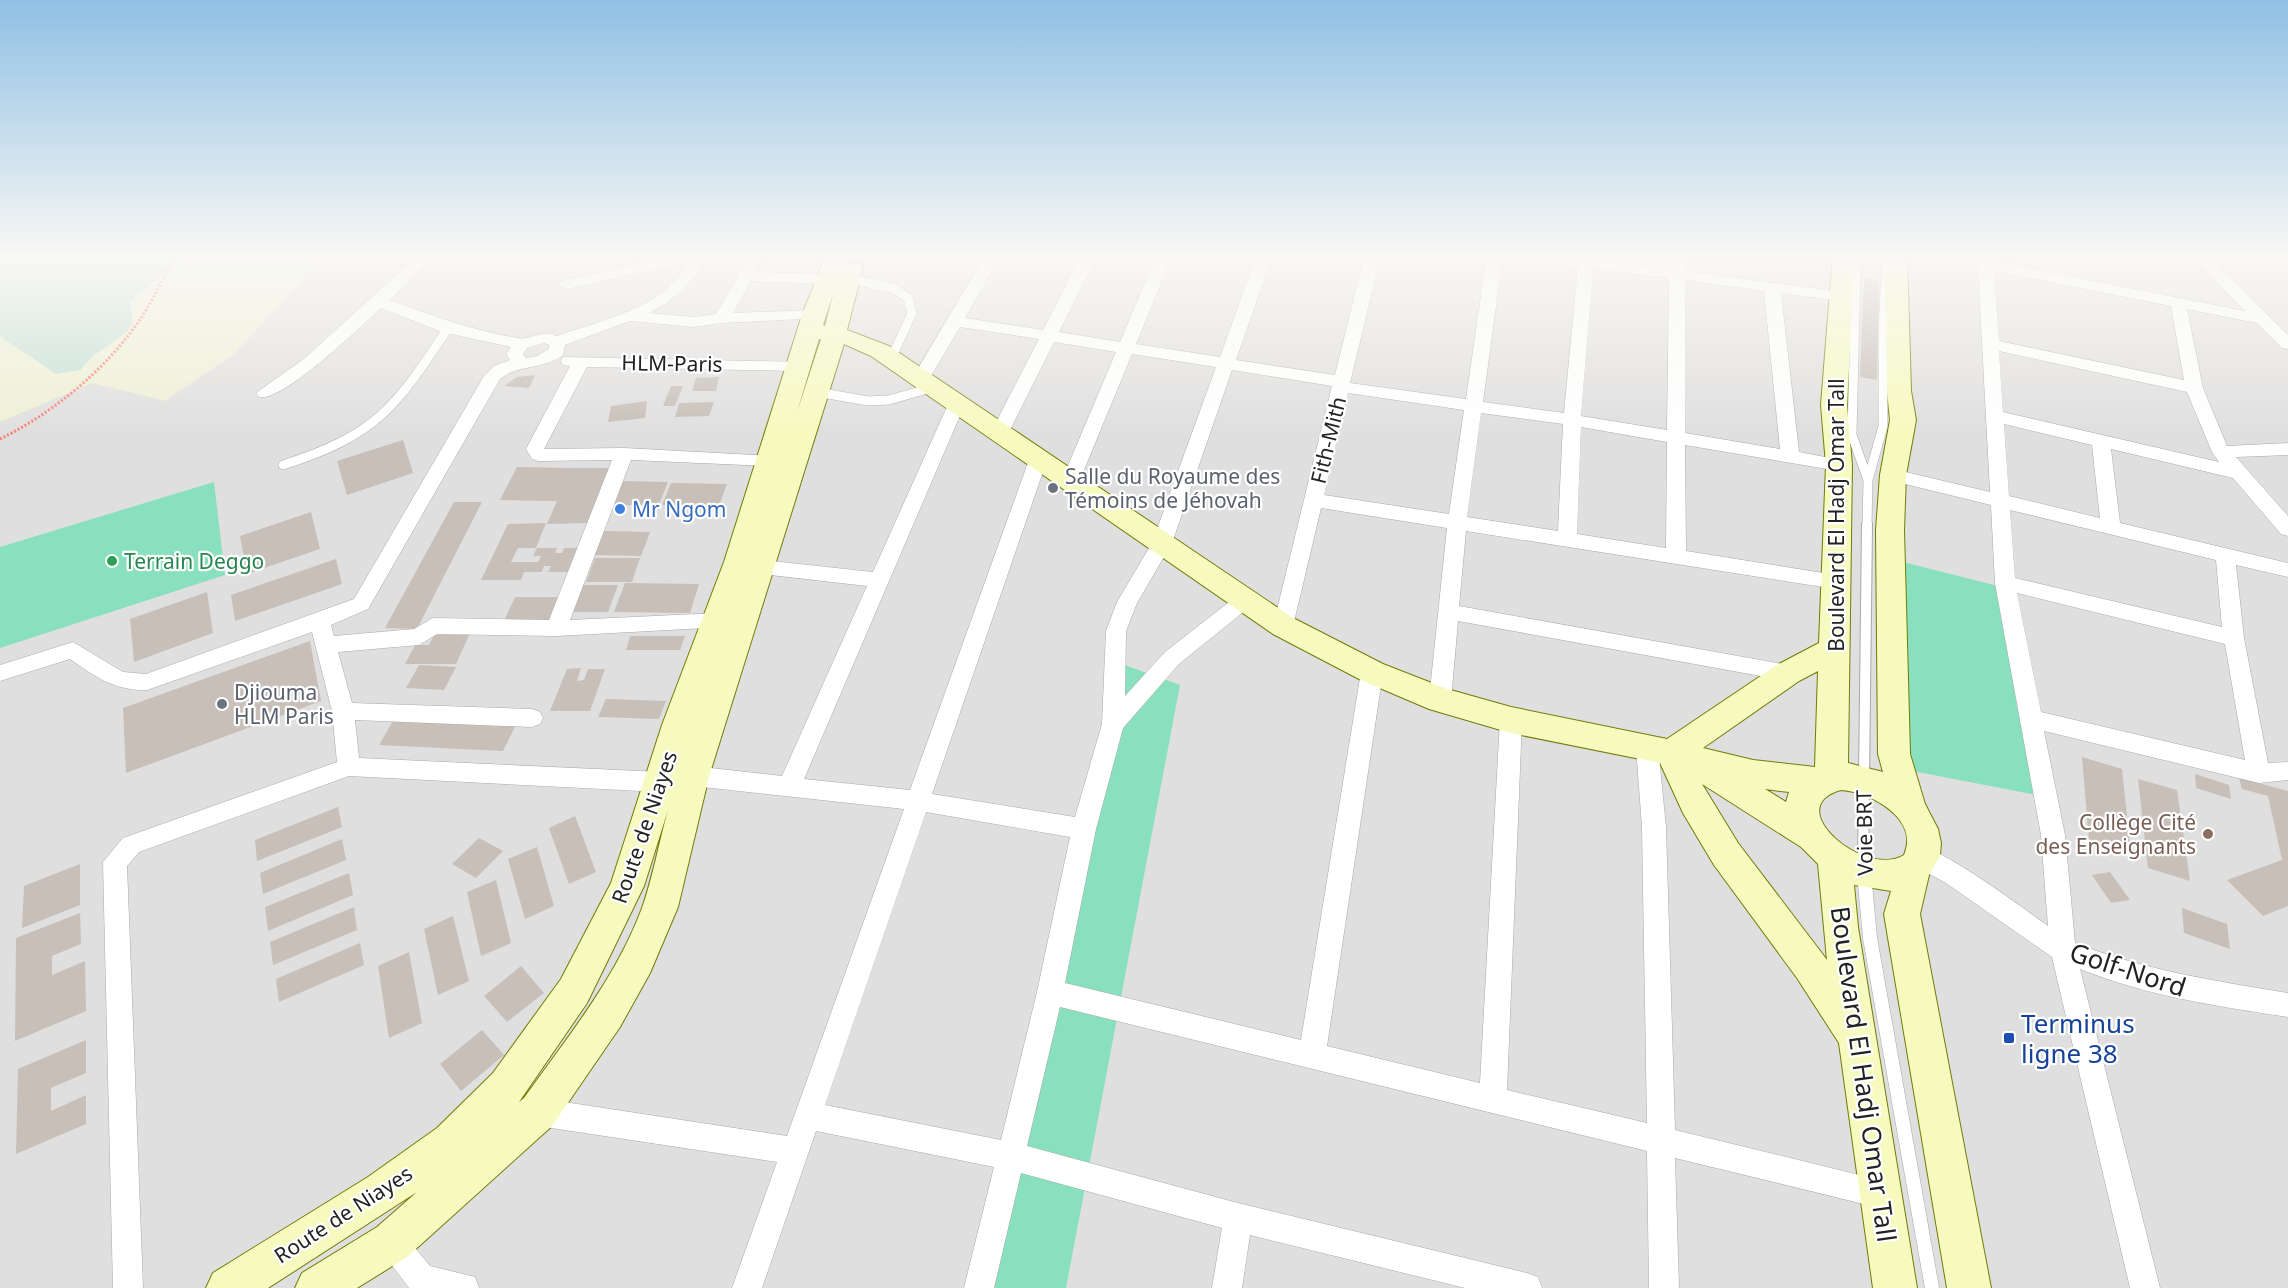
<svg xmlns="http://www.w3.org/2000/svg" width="2288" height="1288" viewBox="0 0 2288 1288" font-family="'Noto Sans',sans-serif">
<rect width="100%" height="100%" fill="#f2efe9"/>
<!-- residential -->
<path fill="#e0dfdf" d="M 0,254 L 2288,254 L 2288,1288 L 0,1288 Z"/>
<!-- commercial -->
<path fill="#f2dad9" d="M 1683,254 L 1831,254 L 1830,288 L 1683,267 Z"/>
<!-- education -->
<path fill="#ffffe5" d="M 1571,254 L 1663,254 L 1664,267 Z"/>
<!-- farmland -->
<path fill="#eef0d5" d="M 196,254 L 326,254 L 234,354 L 165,401 L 92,383 L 0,422 L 0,336 L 22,352 L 80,370 L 93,356 L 128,331 L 133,321 L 130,302 L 162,274 Z"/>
<!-- wetland -->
<path fill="#c6e0d4" d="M 0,254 L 196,254 L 162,274 L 130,302 L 133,321 L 128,331 L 93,356 L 80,370 L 56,374 L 0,336 Z"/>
<!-- pitch -->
<path fill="#88e0be" d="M 214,482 L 225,575 L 0,648 L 0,547 Z
M 1903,562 L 1998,586 L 2037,795 L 1902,769 Z
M 1119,663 L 1180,685 L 1066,1288 L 979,1288 Z"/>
<!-- building -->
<path fill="#c7bfb8" d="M 1864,278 L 1879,281 L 1877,380 L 1860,377 Z
M 535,375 L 529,388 L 504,386 L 517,377 Z
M 719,377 L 716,391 L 692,391 L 696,378 Z
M 671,386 L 683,386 L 675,406 L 663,406 Z
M 647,401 L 645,418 L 608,422 L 611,406 Z
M 714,402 L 709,416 L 675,417 L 679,403 Z
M 403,440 L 413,473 L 347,495 L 337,461 Z
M 517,467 L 571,468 L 613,468 L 591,523 L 547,524 L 557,501 L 500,500 Z
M 620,481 L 668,482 L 659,505 L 610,505 Z
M 671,483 L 727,484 L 719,506 L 662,505 Z
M 454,502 L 482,502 L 417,629 L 385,628 Z
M 311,512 L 320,549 L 247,574 L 240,536 Z
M 546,523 L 536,548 L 518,548 L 511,562 L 538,562 L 541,556 L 533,556 L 537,548 L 557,548 L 555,553 L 562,553 L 564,548 L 581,548 L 571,572 L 548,572 L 551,566 L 544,566 L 542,572 L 524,572 L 521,580 L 481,580 L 508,524 Z
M 604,531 L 650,532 L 641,556 L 594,555 Z
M 595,558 L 640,558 L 632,582 L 586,582 Z
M 336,559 L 342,584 L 235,621 L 231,595 Z
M 625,583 L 699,584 L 690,613 L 614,612 Z
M 580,585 L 618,585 L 608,612 L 568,612 Z
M 207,592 L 213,633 L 134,662 L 130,619 Z
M 515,597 L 561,597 L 551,621 L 504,621 Z
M 434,635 L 469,635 L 456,664 L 405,664 L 415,645 L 429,645 Z
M 630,636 L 685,636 L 680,650 L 626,650 Z
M 310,641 L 321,701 L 126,773 L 123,708 Z
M 419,665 L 456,667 L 444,690 L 406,688 Z
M 581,668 L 577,681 L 584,680 L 588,669 L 605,669 L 590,711 L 550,711 L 567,669 Z
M 606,699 L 666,701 L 659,719 L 598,717 Z
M 394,719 L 516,725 L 503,751 L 379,745 Z
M 2082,757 L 2122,769 L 2131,854 L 2089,841 Z
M 2195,774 L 2229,785 L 2231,799 L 2196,788 Z
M 2239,778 L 2288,791 L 2288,906 L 2263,916 L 2227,880 L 2282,860 L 2268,796 L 2242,789 Z
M 2138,779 L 2177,790 L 2190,881 L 2148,868 Z
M 338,807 L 342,827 L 257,861 L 255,840 Z
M 575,816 L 596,872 L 569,884 L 549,828 Z
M 479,838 L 503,851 L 476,878 L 452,864 Z
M 342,839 L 346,860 L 263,894 L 260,873 Z
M 537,847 L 554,906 L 525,919 L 508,859 Z
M 80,864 L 80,905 L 22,928 L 24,886 Z
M 2110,872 L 2130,900 L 2111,903 L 2092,875 Z
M 349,873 L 353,895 L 268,931 L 265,907 Z
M 496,880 L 511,943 L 481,956 L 467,892 Z
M 354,907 L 357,930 L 273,965 L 270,942 Z
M 2182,908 L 2227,924 L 2230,949 L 2184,933 Z
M 80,913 L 81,944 L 52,956 L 52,975 L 85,961 L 86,1011 L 15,1041 L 16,938 Z
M 453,916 L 469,981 L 438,995 L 424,929 Z
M 360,943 L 364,965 L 279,1002 L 276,979 Z
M 409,952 L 422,1023 L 389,1038 L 378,966 Z
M 521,966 L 544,993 L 507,1022 L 484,996 Z
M 482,1030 L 504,1055 L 461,1091 L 440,1064 Z
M 86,1040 L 86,1073 L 51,1088 L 51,1111 L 86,1095 L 86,1124 L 16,1154 L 18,1069 Z"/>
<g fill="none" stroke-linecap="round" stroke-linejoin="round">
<!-- lane-far2 casing -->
<g stroke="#a9a9a9" stroke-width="10">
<path id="lane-far2" d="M 1859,254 L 1856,270 L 1852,435 L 1868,480
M 848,279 L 893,288 L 908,298 L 912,313 L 891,359
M 817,392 L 868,401 L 889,400 L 934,387
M 283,465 C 377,435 396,407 448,328
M 1867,526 L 1868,480 L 1883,426 L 1883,329 L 1887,254"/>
</g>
<!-- lane-far1 casing -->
<g stroke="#a9a9a9" stroke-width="12">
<path id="lane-far1" d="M 1863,865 L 1867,524"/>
</g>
<!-- lane casing -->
<g stroke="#a9a9a9" stroke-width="15">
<path id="lane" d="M 1863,863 L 1870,938 L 1932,1288"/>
</g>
<!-- street casing -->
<g stroke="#a9a9a9" stroke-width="1">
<path id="street" d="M 419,254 L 436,254 L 390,300 C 432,316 472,330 517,338 C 532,341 539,329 557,336 C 601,320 666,308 688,262 L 567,289 L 559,284 L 561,281 L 684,254 L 708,255 C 691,284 679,297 649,313 L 694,317 L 716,314 L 746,262 L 747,254 L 763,254 L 756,272 L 827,274 L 835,279 L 827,284 L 751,281 L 733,313 L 814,310 L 820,312 L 822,315 L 820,318 L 722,323 L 694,327 L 630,321 L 565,345 L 563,355 C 544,370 518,364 500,379 L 368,609 L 331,625 L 334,636 L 414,629 L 433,618 L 549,620 L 612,460 L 538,461 L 532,459 L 526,449 L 570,366 L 563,365 L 561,361 L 563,357 L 805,362 L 808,366 L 799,371 L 587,367 L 544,449 L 624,448 L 774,456 L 777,460 L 774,464 L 768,466 L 631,460 L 570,620 L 718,613 L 725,615 L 728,621 L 725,627 L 556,636 L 437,634 L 419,645 L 338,652 L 352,703 L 532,709 L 540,712 L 543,718 L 540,724 L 532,727 L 355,720 L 359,758 L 661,772 L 669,775 L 672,782 L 669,789 L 661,792 L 349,776 L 139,852 L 127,866 L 143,1288 L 113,1288 L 103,862 L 123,838 L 337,762 L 332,711 L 312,632 L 147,690 C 115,691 94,676 70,659 L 0,681 L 0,665 L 73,642 L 123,672 L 146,674 L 354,599 L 484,376 L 494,366 L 510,360 L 506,354 L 511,347 L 442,332 L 381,308 C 361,326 282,403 259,397 L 256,393 L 305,358 ZM 544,343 L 549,345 L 549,349 L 537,356 L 526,358 L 523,354 L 527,348 Z
M 986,254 L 1002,254 L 965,318 L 1043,330 L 1082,254 L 1098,254 L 1059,332 L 1120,342 L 1157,254 L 1173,254 L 1136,344 L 1220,357 L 1257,254 L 1273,254 L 1236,360 L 1335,375 L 1365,254 L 1381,254 L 1350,383 L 1466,399 L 1487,254 L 1503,254 L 1483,402 L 1564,413 L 1578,267 L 1515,259 L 1507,254 L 1549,254 L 1669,269 L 1669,254 L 1685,254 L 1685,271 L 1849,293 L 1851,296 L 1849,299 L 1843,301 L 1781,293 L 1799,452 L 1846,461 L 1848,465 L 1846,469 L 1839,471 L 1685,445 L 1686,551 L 1836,575 L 1843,577 L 1846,582 L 1843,587 L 1836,589 L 1466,531 L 1459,606 L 1788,665 L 1796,667 L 1799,673 L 1796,679 L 1788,681 L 1458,621 L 1451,700 L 1448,706 L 1440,709 L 1432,706 L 1429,700 L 1447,528 L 1321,508 L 1293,626 L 1290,632 L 1283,634 L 1276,632 L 1273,626 L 1332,386 L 1232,370 L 1172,543 L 1137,603 L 1126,631 L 1125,696 L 1165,652 L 1238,595 L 1245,592 L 1252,595 L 1255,600 L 1252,605 L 1179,664 L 1123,728 L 1096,829 L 1065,983 L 1301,1040 L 1361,672 L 1364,666 L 1372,664 L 1380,666 L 1383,672 L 1327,1046 L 1480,1083 L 1500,720 L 1503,714 L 1511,711 L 1519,714 L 1522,720 L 1507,1090 L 1647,1123 L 1642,827 L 1636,747 L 1639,740 L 1647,738 L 1655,740 L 1658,747 L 1666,827 L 1675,1130 L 1880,1180 L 1890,1184 L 1894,1194 L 1890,1204 L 1880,1208 L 1675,1158 L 1679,1288 L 1649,1288 L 1647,1151 L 1060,1007 L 1027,1146 L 1238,1203 L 1527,1273 L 1538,1277 L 1542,1288 L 1465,1288 L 1250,1235 L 1242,1288 L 1212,1288 L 1222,1228 L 1021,1173 L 994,1288 L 964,1288 L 994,1167 L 816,1131 L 762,1288 L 732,1288 L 777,1162 L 538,1126 L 528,1122 L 524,1112 L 528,1102 L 538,1098 L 787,1136 L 904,809 L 693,786 L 685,783 L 682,776 L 685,769 L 693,766 L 782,776 L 867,586 L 761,574 L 754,572 L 751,567 L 754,562 L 761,560 L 873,572 L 950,400 L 962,400 L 965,404 L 804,779 L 910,790 L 1029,460 L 1032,456 L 1044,456 L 1047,460 L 932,794 L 1075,817 L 1102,724 L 1106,631 L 1117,602 L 1152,543 L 1216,367 L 1132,354 L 1079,482 L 1077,487 L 1063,487 L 1061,482 L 1116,352 L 1054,342 L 1008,434 L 999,440 L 990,434 L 1039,339 L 960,327 L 928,381 L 922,382 L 913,377 ZM 1593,269 L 1669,278 L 1667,430 L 1581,416 ZM 1685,280 L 1764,291 L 1780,449 L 1685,433 ZM 1348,393 L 1464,410 L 1449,514 L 1324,495 ZM 1481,413 L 1563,424 L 1558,531 L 1467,517 ZM 1581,427 L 1667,442 L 1666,548 L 1577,534 ZM 926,812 L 1070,837 L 1037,992 L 1001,1140 L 825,1105 Z
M 1926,254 L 1956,254 L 1977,258 L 1977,254 L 1993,254 L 1993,261 L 2245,311 L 2189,254 L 2206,254 L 2288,335 L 2288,349 L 2282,348 L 2257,323 L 2187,309 L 2203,388 L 2227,446 L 2288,443 L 2288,455 L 2236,457 L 2288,516 L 2288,536 L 2281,534 L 2233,478 L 2111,449 L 2120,523 L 2288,563 L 2288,577 L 2236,565 L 2244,638 L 2268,763 L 2288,762 L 2288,780 L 2259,783 L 2044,731 L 2065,835 L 2075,943 C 2144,970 2215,981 2288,993 L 2288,1017 C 2217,1006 2147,996 2080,969 L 2160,1288 L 2130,1288 L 2052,957 L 1946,883 L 1913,865 L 1910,858 L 1913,851 C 1914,850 1922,848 1922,848 C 1943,848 2027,911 2048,926 L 2041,835 L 1995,583 L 1991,505 L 1893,481 L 1886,479 L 1884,475 L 1886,471 L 1893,469 L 1990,492 L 1978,267 L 1929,257 ZM 1994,271 L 2171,306 L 2184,380 L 1999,341 ZM 1999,351 L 2187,392 L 2212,452 L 2219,462 L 2003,412 ZM 2004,424 L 2092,445 L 2100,518 L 2009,496 ZM 2010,510 L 2216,560 L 2222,627 L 2015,578 ZM 2017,593 L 2225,644 L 2245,760 L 2041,712 Z
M 392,1227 L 402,1232 L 430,1266 L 475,1277 L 479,1288 L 409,1288 L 382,1252 L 377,1242 L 382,1232 Z"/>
</g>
<!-- secondary casing -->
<g stroke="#707d05" stroke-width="2">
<path id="secondary" d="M 826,254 L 848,254 L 845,263 L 860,263 L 863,268 L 847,330 L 889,346 L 1293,618 L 1383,664 L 1447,689 L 1511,707 L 1667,739 L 1777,665 L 1819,643 L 1826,465 L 1821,405 L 1833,254 L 1855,254 L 1847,405 L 1852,465 L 1848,763 L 1883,772 L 1878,754 L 1876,530 L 1880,475 L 1890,420 L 1887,391 L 1885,254 L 1907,254 L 1911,391 L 1916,420 L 1906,475 L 1904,530 L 1910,754 L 1925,804 L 1938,829 L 1941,843 L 1940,856 L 1929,875 L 1920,914 L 1991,1288 L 1947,1288 L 1884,914 L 1891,891 L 1854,885 L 1858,927 L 1917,1288 L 1873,1288 L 1839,1043 L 1797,978 L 1714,865 L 1683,813 L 1660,763 L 1511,733 L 1429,709 L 1361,680 L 1273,634 L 871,356 L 844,344 L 709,776 L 678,907 L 650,973 L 620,1027 L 552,1126 L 407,1257 L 357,1288 L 295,1288 L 302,1273 L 377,1227 L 417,1192 L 268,1288 L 206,1288 L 213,1273 L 368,1177 L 437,1128 L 493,1073 L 561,979 L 611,883 L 662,725 L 724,562 L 802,315 ZM 834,291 L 825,326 L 823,325 ZM 819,339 L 821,339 L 797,412 ZM 1818,671 L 1815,767 L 1753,760 L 1703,748 L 1799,681 ZM 1702,784 L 1801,847 L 1818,864 L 1827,960 L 1738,843 ZM 1765,789 L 1789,792 L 1786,802 ZM 1841,790 C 1870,792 1920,818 1904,855 C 1865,879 1779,807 1841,790 ZM 668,810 C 659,842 653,877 642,908 C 616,978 567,1038 524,1098 L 519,1102 L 587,1003 L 644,886 Z"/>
</g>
<!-- path -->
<path stroke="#fa8072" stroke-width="3" stroke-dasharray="2 2" stroke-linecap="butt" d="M 0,439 C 55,412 109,367 143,315 C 155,296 165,274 176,254"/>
<!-- lane-far2 -->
<use href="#lane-far2" stroke="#fff" stroke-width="9"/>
<!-- lane-far1 -->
<use href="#lane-far1" stroke="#fff" stroke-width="10"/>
<!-- lane -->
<use href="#lane" stroke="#fff" stroke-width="14"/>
<!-- street -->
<use href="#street" fill="#fff" fill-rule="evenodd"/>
<!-- secondary -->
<use href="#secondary" fill="#f7fabf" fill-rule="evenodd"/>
</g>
<!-- sky -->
<linearGradient id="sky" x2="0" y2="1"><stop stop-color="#8fc0e4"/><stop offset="0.59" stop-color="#f9f8f5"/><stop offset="1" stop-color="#f9f8f5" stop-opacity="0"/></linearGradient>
<rect width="2288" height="434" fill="url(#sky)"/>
<!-- markers -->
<g fill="#6b7280" stroke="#fff" stroke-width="2">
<circle cx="1053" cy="488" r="6"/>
<circle cx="222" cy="704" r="6"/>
</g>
<circle fill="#3f7fe0" stroke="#fff" stroke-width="2" cx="620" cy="509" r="6"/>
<circle fill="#2e9e5b" stroke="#fff" stroke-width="2" cx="112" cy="561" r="6"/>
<circle fill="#8d6e63" stroke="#fff" stroke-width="2" cx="2208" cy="834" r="6"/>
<rect fill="#1a4fb4" stroke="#fff" stroke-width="2" x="2003" y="1032" width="12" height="12" rx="3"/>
<g text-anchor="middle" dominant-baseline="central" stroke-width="4.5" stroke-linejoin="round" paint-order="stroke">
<!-- street labels -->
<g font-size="21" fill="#222" stroke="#fff">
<text transform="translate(672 363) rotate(1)">HLM-Paris</text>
<text transform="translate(1328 440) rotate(-76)">Fith-Mith</text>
<text transform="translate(1836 515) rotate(-90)">Boulevard El Hadj Omar Tall</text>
<text transform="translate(644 827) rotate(-71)">Route de Niayes</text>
<text transform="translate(1864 833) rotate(-91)">Voie BRT</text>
<text transform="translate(343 1214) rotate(-33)">Route de Niayes</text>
</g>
<!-- worship labels -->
<g font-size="21" fill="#5b616d" stroke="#fff" text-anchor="start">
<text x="1065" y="476">Salle du Royaume des<tspan x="1065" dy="24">Témoins de Jéhovah</tspan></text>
<text x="234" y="692">Djiouma<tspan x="234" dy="24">HLM Paris</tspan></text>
</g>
<!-- shop labels -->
<g font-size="21" fill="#366cbe" stroke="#fff" text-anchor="start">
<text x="632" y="509">Mr Ngom</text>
</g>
<!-- leisure labels -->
<g font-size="21" fill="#27864d" stroke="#fff" text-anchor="start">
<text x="124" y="561">Terrain Deggo</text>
</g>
<!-- education labels -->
<g font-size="21" fill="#785e54" stroke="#fff" text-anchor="end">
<text x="2196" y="822">Collège Cité<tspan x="2196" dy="24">des Enseignants</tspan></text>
</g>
<!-- near-street labels -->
<g font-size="26" fill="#222" stroke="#fff">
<text transform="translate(2128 969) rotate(18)">Golf-Nord</text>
<text transform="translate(1864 1074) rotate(82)">Boulevard El Hadj Omar Tall</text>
</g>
<!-- near-transit labels -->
<g font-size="26" fill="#164399" stroke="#fff" text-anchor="start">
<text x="2021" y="1023">Terminus<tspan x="2021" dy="30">ligne 38</tspan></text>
</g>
</g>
</svg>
